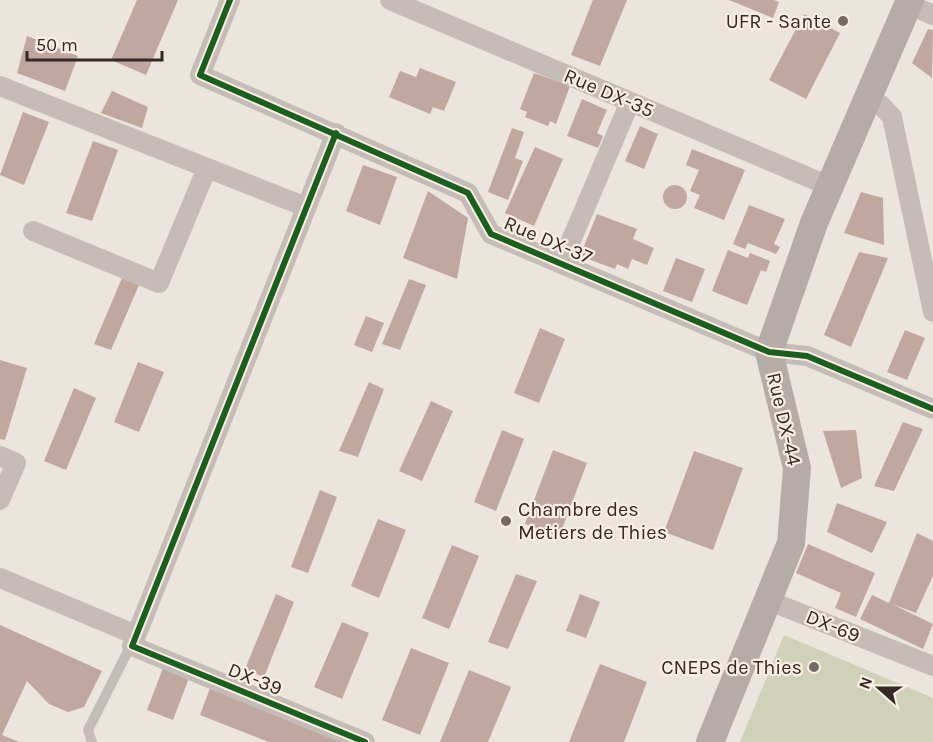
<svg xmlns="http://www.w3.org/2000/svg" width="933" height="742" viewBox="0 0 933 742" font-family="Karla,sans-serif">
<rect width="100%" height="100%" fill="#ece5de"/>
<!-- green -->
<path fill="#cfd1b8" d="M 784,635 L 933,698 L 933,742 L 740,742 Z"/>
<!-- building -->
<path fill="#c0a79f" d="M 137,0 L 178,0 L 146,75 L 111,60 Z
M 593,0 L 627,0 L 600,66 L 571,55 Z
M 729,0 L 774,0 L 779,2 L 773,18 Z
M 804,14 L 840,33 L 806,99 L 769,80 Z
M 928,29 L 933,30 L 932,78 L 912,63 Z
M 27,36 L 78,56 L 65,91 L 17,73 Z
M 420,68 L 456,82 L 444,111 L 433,107 L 430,114 L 389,97 L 400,71 L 416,77 Z
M 534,73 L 570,86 L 556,124 L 550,121 L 548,126 L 525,117 L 527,112 L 520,109 Z
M 112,91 L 148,107 L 142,128 L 101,113 Z
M 582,99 L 607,110 L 597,133 L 603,136 L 598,148 L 567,136 Z
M 23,112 L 49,122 L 24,185 L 0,175 Z
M 640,126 L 658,134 L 644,169 L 625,161 Z
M 512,128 L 524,132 L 515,158 L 523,161 L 508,200 L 488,192 Z
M 93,141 L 118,150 L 92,221 L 66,213 Z
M 535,147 L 563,159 L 534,226 L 505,213 Z
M 692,149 L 745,170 L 724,220 L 694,208 L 700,195 L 690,191 L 699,170 L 686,165 Z
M 363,165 L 397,177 L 380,225 L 346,211 Z
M663 197a12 12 0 1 1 24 0a12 12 0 1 1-24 0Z
M 428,191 L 468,218 L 457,279 L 403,258 Z
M 861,192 L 883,198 L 884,245 L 844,233 Z
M 749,205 L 785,219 L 774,244 L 780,247 L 776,254 L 748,243 L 745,249 L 733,244 Z
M 597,214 L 637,229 L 633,239 L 654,248 L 647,265 L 632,259 L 628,269 L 617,264 L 615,269 L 580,256 Z
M 728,250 L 748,258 L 750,253 L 770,261 L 766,272 L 761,270 L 747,305 L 712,291 Z
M 859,252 L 888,258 L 851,347 L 824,335 Z
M 676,258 L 705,269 L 692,302 L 663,291 Z
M 122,278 L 139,285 L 111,350 L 94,344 Z
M 409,279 L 426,285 L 400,350 L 382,344 Z
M 366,316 L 384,323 L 372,352 L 354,345 Z
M 540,328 L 565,339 L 539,403 L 514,393 Z
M 905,330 L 925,338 L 907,380 L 887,372 Z
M 0,360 L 27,368 L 5,440 L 0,439 Z
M 138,362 L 164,372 L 139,432 L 114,422 Z
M 369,382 L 384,389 L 358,457 L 339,451 Z
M 74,388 L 96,398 L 66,470 L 44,461 Z
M 431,401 L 453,411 L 422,481 L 399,471 Z
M 903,422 L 923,429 L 894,491 L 874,486 Z
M 502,430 L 524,439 L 496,511 L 474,502 Z
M 856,430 L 862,478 L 841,488 L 823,431 Z
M 553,450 L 587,463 L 559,537 L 525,524 Z
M 694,451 L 743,468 L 713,550 L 664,532 Z
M 320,490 L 337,497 L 308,573 L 291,567 Z
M 837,503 L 887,522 L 872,553 L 827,532 Z
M 378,519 L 406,530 L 379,598 L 351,586 Z
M 917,533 L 933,541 L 933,576 L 916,613 L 892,604 L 933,624 L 923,649 L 860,619 L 872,595 L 889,603 Z
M 808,544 L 875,573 L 856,617 L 835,608 L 841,593 L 796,573 Z
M 452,545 L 479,556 L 449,629 L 422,618 Z
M 516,574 L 537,581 L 508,649 L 488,642 Z
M 276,594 L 294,602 L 264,677 L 245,669 Z
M 580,594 L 600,602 L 586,638 L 566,631 Z
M 342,622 L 369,633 L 342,699 L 314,687 Z
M 0,625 L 102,671 L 84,707 L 68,712 L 49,704 L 27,681 L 2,735 L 19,742 L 0,742 Z
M 411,648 L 449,663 L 420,735 L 382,720 Z
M 600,664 L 647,682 L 624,742 L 569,742 Z
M 163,668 L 189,678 L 173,720 L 147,710 Z
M 469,670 L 511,687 L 488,742 L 440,742 Z
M 210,688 L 344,742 L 269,742 L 200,715 Z"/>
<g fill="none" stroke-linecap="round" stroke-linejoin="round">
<!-- lane -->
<path stroke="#c5bcb7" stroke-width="10" d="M 92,742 L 88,730 L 132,643"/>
<!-- street -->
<path stroke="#c5bcb7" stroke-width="20" d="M 230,0 L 200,75 L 468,193 L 491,234 L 769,352 L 807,356 L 933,409
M 390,0 L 829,186
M 908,4 L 933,15
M 0,86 L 306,207
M 867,97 L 881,105 L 892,117 L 933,312
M 336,133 L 132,646 L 365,742
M 33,231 L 159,283 L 207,168
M 561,264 L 630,102
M 0,456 L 16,463 L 0,500
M 0,578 L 136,635
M 767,600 L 933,666"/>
<!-- secondary -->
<path stroke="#b5aca8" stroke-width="28" d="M 710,742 L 791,543 L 797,468 L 769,352 L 814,223 L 910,0"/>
<!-- cycleway casing -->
<g stroke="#faeee4" stroke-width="10">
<path id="cycleway" d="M 230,0 L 200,75 L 468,193 L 491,234 L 769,352 L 807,356 L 933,409
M 336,133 L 132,646 L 365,742"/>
</g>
<!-- cycleway -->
<use href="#cycleway" stroke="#1b5e20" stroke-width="6"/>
</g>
<!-- markers -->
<g fill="#756b66" stroke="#faeee4" stroke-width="2">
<circle cx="843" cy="21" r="6"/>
<circle cx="506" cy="521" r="6"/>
<circle cx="814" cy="667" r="6"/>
</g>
<g text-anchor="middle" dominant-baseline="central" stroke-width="4.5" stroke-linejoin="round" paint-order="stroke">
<!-- poi labels -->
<g font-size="20" fill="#352926" stroke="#faeee4" text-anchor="end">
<text x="831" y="21">UFR - Sante</text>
<text x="518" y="509" text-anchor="start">Chambre des<tspan x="518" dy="23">Metiers de Thies</tspan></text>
<text x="802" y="667">CNEPS de Thies</text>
</g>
<!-- street labels -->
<g font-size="20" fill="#352926" stroke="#faeee4">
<text transform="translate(609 93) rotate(23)">Rue DX-35</text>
<text transform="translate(548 240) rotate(23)">Rue DX-37</text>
<text transform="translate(784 419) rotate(77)">Rue DX-44</text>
<text transform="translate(833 626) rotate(22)">DX-69</text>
<text transform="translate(255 679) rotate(22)">DX-39</text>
</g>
</g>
<!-- north arrow -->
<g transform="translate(879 688) rotate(291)" stroke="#faeee4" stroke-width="4.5" paint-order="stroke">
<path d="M0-4.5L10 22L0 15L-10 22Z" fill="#352926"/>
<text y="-9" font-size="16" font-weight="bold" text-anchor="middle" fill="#352926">N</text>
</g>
<!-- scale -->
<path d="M27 51v9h135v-9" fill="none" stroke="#352926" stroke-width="3"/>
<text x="36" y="51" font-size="18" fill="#352926" stroke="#faeee4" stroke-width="4.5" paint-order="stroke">50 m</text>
</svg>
